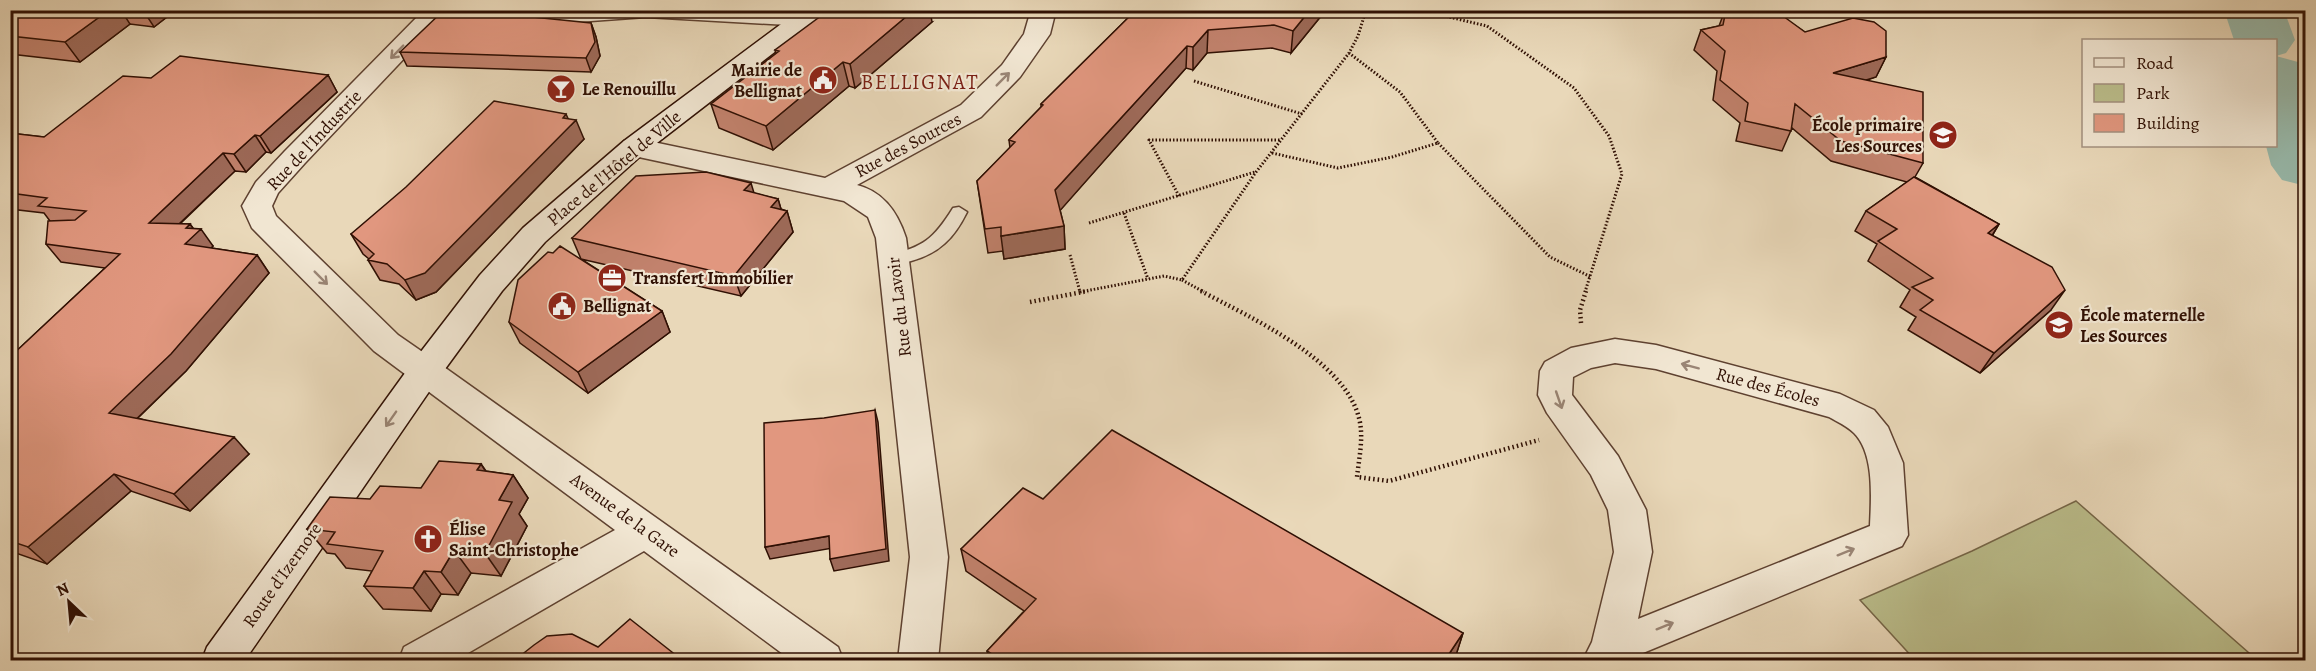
<svg xmlns="http://www.w3.org/2000/svg" width="2316" height="671" viewBox="0 0 2316 671" font-family="Alegreya,serif">
<rect width="100%" height="100%" fill="#e9d8b9"/>
<filter id="stains"><feTurbulence type="fractalNoise" baseFrequency=".00333" numOctaves="4"/><feColorMatrix values="0 0 0 0 .2 0 0 0 0 .09 0 0 0 0 .02 0 0 0 .5 -.17"/></filter>
<radialGradient id="worn" r=".72"><stop offset=".6" stop-color="#630" stop-opacity="0"/><stop offset="1" stop-color="#630" stop-opacity=".3"/></radialGradient>
<!-- green -->
<path fill="#bbbe8c" stroke="#756648" stroke-width="1.5" d="M 2076,501 L 2257,660 L 1915,660 L 1860,600 L 1972,551 Z"/>
<g fill="none" stroke-linecap="round" stroke-linejoin="round">
<!-- river -->
<path fill="#98baac" fill-rule="evenodd" d="M 2224,10 L 2284,10 L 2295,40 L 2286,53 L 2276,56 L 2276,40 L 2234,40 Z
M 2276,56 L 2298,62 L 2306,72 L 2306,186 L 2282,180 L 2271,165 L 2266,146 L 2276,146 Z"/>
<!-- service casing -->
<g stroke="#5e4130" stroke-width="3">
<path id="service" d="M 959,207 L 967,212 C 954,238 940,253 911,261 C 903,263 896,266 888,264 L 886,260 L 888,256 C 924,246 933,240 953,208 Z"/>
</g>
<!-- minor casing -->
<g stroke="#5e4130" stroke-width="3">
<path id="minor" d="M 424,10 L 450,10 L 305,163 L 278,193 L 272,206 L 276,216 L 398,335 L 437,362 L 442,371 L 437,380 L 425,384 L 413,380 L 374,351 L 252,228 L 242,206 L 256,182 L 285,151 Z
M 493,10 L 787,10 L 814,14 L 817,19 L 814,24 L 805,26 L 646,17 L 577,22 L 505,17 L 496,15 Z
M 1031,10 L 1056,10 L 1050,34 L 1020,77 L 981,117 L 857,185 C 884,192 898,213 906,238 L 948,557 L 938,660 L 898,660 L 910,557 L 876,238 L 868,217 L 844,201 L 634,156 L 624,153 L 620,147 L 624,141 L 634,138 L 825,178 L 961,105 L 1002,65 L 1024,34 Z
M 1615,339 L 1656,345 L 1840,394 L 1874,410 L 1888,427 L 1903,463 L 1908,535 L 1902,546 L 1626,660 L 1583,660 L 1592,642 L 1614,552 L 1608,510 L 1591,475 L 1547,413 L 1538,395 L 1540,371 L 1545,362 L 1571,348 ZM 1615,363 L 1656,369 L 1829,417 C 1838,422 1847,426 1854,433 C 1875,454 1871,499 1870,526 L 1638,619 L 1652,552 L 1646,510 L 1618,456 L 1572,395 L 1573,377 L 1591,368 Z"/>
</g>
<!-- tertiary casing -->
<g stroke="#5e4130" stroke-width="3">
<path id="tertiary" d="M 425,358 L 437,362 L 838,647 L 843,660 L 791,660 L 644,551 L 456,660 L 399,660 L 404,647 L 615,530 L 413,380 L 408,371 L 413,362 Z"/>
</g>
<!-- secondary casing -->
<g stroke="#2f0f03" stroke-width="3">
<path id="secondary" d="M 800,10 L 829,10 L 644,153 L 545,242 L 502,291 L 437,380 L 245,660 L 202,660 L 207,647 L 413,362 L 480,275 L 523,228 L 624,141 Z"/>
</g>
<!-- path-far1 -->
<path stroke="#2f0f03" stroke-width="3" stroke-dasharray="1.5 2" stroke-linecap="butt" d="M 1419,10 L 1487,26 L 1574,88 L 1609,136 L 1622,174 L 1585,292
M 1194,81 L 1302,114
M 1438,143 L 1550,257 L 1591,277
M 1272,153 L 1338,168 L 1392,157 L 1438,143 L 1400,92 L 1349,53
M 1179,196 L 1149,140 L 1281,140
M 1124,213 L 1148,279
M 1089,223 L 1255,172
M 1070,255 L 1080,292
M 1182,280 L 1204,292
M 1080,292 L 1164,276 L 1182,280 L 1256,172 L 1349,53 L 1358,36 L 1366,10"/>
<!-- path -->
<path stroke="#2f0f03" stroke-width="4.5" stroke-dasharray="1.5 3" stroke-linecap="butt" d="M 1201,291 C 1249,317 1344,359 1359,418 C 1364,437 1359,458 1357,477 L 1389,481 L 1539,440
M 1030,302 L 1088,291
M 1581,323 L 1580,310 L 1586,291"/>
<!-- service -->
<use href="#service" fill="#f1e6d2" fill-rule="evenodd"/>
<!-- minor -->
<use href="#minor" fill="#f1e6d2" fill-rule="evenodd"/>
<!-- tertiary -->
<use href="#tertiary" fill="#f1e6d2" fill-rule="evenodd"/>
<!-- secondary -->
<use href="#secondary" fill="#f1e6d2" fill-rule="evenodd"/>
</g>
<!-- wall -->
<path fill="#c2826d" stroke="#2f0f03" stroke-width="1.5" d="M 10,10 L 176,10 L 154,27 L 130,24 L 80,62 L 10,54 Z
M 1136,10 L 1326,10 L 1291,53 L 1272,48 L 1207,53 L 1193,70 L 1186,68 L 1060,210 L 1064,226 L 1065,249 L 1004,259 L 1003,251 L 988,253 L 977,181 L 1010,148 L 1009,140 L 1041,107 L 1041,104 Z
M 1725,10 L 1772,10 L 1805,32 L 1886,57 L 1876,77 L 1867,80 L 1923,163 L 1915,177 L 1999,224 L 1992,236 L 2051,310 L 1980,373 L 1908,330 L 1916,317 L 1900,307 L 1910,290 L 1868,261 L 1877,244 L 1855,231 L 1866,211 L 1907,182 L 1831,161 L 1792,128 L 1782,151 L 1736,141 L 1740,123 L 1713,100 L 1717,71 L 1694,50 L 1701,30 L 1719,26 Z
M 932,22 L 855,88 L 849,86 L 773,150 L 719,128 L 711,104 L 776,54 L 775,50 Z
M 591,23 L 596,37 L 600,56 L 591,72 L 407,66 L 400,52 Z
M 328,75 L 337,92 L 271,153 L 266,152 L 246,172 L 235,171 L 180,224 L 190,224 L 193,228 L 213,246 L 211,248 L 257,255 L 269,273 L 186,371 L 138,418 L 249,454 L 190,511 L 131,491 L 47,564 L 10,551 L 10,357 L 105,268 L 61,262 L 46,244 L 50,221 L 44,213 L 10,209 L 10,133 L 44,137 Z
M 568,119 L 584,139 L 436,292 L 416,300 L 399,284 L 380,280 L 368,260 L 369,259 L 363,254 L 351,234 Z
M 753,193 L 778,199 L 781,209 L 787,211 L 793,232 L 741,296 L 581,259 L 662,311 L 670,332 L 588,393 L 520,343 L 509,322 L 581,259 L 572,238 Z
M 481,464 L 486,471 L 513,475 L 528,498 L 519,514 L 527,526 L 501,576 L 471,573 L 458,595 L 441,594 L 431,611 L 383,609 L 364,586 L 372,571 L 346,568 L 335,554 L 327,553 L 307,529 L 421,488 Z
M 1043,499 L 1463,633 L 1456,655 L 1453,660 L 989,660 L 987,651 L 1024,611 L 966,571 L 961,549 Z"/>
<!-- shaded-wall -->
<path fill="#9e6a59" stroke="#2f0f03" stroke-width="1.5" d="M 109,10 L 121,10 L 130,24 L 80,62 L 65,42 Z
M 143,10 L 176,10 L 154,27 Z
M 914,10 L 930,10 L 932,22 L 855,88 L 850,64 Z
M 1310,10 L 1326,10 L 1291,53 L 1293,31 Z
M 591,23 L 596,37 L 600,56 L 591,72 L 586,58 Z
M 1208,30 L 1207,53 L 1193,70 L 1193,47 Z
M 1187,46 L 1186,68 L 1057,214 L 1055,190 Z
M 1886,57 L 1876,77 L 1824,93 L 1833,73 Z
M 843,62 L 849,86 L 773,150 L 766,126 Z
M 328,75 L 337,92 L 271,153 L 260,136 Z
M 566,114 L 571,125 L 576,120 L 584,139 L 436,292 L 416,300 L 405,280 Z
M 255,135 L 266,152 L 246,172 L 234,154 Z
M 223,153 L 235,171 L 162,240 L 149,223 Z
M 751,183 L 757,203 L 744,190 Z
M 778,199 L 783,216 L 787,211 L 793,232 L 741,296 L 734,276 L 771,207 Z
M 190,224 L 196,233 L 201,229 L 213,246 L 198,262 L 185,244 L 186,228 Z
M 1999,224 L 1987,244 L 1988,233 Z
M 1064,226 L 1065,249 L 1004,259 L 1001,236 Z
M 257,255 L 269,273 L 186,371 L 125,430 L 109,413 Z
M 2065,290 L 2051,310 L 1980,373 L 1994,353 Z
M 662,311 L 670,332 L 588,393 L 578,372 Z
M 875,410 L 878,422 L 889,561 L 834,571 L 830,559 Z
M 234,437 L 249,454 L 190,511 L 174,494 Z
M 481,464 L 496,488 L 477,470 Z
M 114,474 L 131,491 L 47,564 L 28,547 Z
M 513,475 L 528,498 L 519,514 L 527,526 L 501,576 L 485,553 L 499,500 Z
M 829,536 L 833,548 L 770,559 L 765,547 Z
M 454,550 L 471,573 L 458,595 L 441,572 Z
M 424,571 L 441,594 L 431,611 L 413,588 Z
M 1463,633 L 1456,655 L 1453,660 L 1445,660 Z"/>
<!-- building -->
<path fill="#e1977f" stroke="#2f0f03" stroke-width="1.5" d="M 10,10 L 109,10 L 65,42 L 10,36 Z
M 444,10 L 464,10 L 591,23 L 595,42 L 586,58 L 400,52 Z
M 829,10 L 914,10 L 850,64 L 843,62 L 766,126 L 711,104 L 779,51 L 775,50 Z
M 1136,10 L 1310,10 L 1293,31 L 1274,25 L 1208,30 L 1193,47 L 1187,46 L 1055,190 L 1064,226 L 1001,236 L 1001,227 L 985,229 L 977,181 L 1015,142 L 1009,140 L 1043,105 L 1041,104 Z
M 1726,10 L 1772,10 L 1776,11 L 1805,32 L 1853,18 L 1874,22 L 1886,31 L 1886,57 L 1833,73 L 1923,92 L 1923,163 L 1841,141 L 1795,104 L 1791,131 L 1745,121 L 1748,103 L 1720,80 L 1725,51 L 1701,30 L 1723,25 Z
M 180,56 L 328,75 L 260,136 L 255,135 L 234,154 L 223,153 L 149,223 L 190,224 L 186,228 L 201,229 L 185,244 L 257,255 L 171,354 L 109,413 L 234,437 L 174,494 L 114,474 L 28,547 L 10,541 L 10,357 L 120,254 L 46,244 L 48,221 L 75,220 L 86,211 L 38,206 L 47,198 L 10,193 L 10,133 L 44,137 L 123,76 L 151,78 Z
M 494,101 L 566,114 L 563,118 L 576,120 L 425,273 L 405,280 L 387,264 L 368,260 L 374,254 L 351,234 L 406,187 Z
M 706,172 L 751,183 L 744,190 L 778,199 L 771,207 L 787,211 L 734,276 L 572,238 L 636,176 Z
M 1914,177 L 1999,224 L 1988,233 L 2052,267 L 2065,290 L 1994,353 L 1920,310 L 1933,300 L 1912,287 L 1933,278 L 1878,241 L 1897,229 L 1866,211 Z
M 560,246 L 662,311 L 578,372 L 509,322 L 518,280 L 548,252 L 553,253 Z
M 875,410 L 886,549 L 830,559 L 829,536 L 765,547 L 764,423 L 824,418 Z
M 1112,430 L 1463,633 L 1445,660 L 1001,660 L 987,651 L 1036,599 L 961,549 L 1023,488 L 1043,499 Z
M 439,461 L 481,464 L 477,470 L 513,475 L 499,500 L 512,502 L 485,553 L 454,550 L 441,572 L 424,571 L 413,588 L 364,586 L 383,551 L 327,544 L 335,532 L 307,529 L 330,497 L 370,499 L 380,486 L 421,488 Z
M 630,619 L 682,660 L 515,660 L 534,645 L 547,636 L 572,634 L 598,647 Z
M 77,654 L 98,660 L 71,660 Z"/>
<!-- one-way arrows -->
<defs><path id="oneway-shaft" d="M-6 0H5M1.5-3L5.5 0L1.5 3" fill="none" stroke-width="1.6" stroke-linecap="round" stroke-linejoin="round" transform="scale(1.5)"/></defs>
<g stroke="#9a8575">
<use href="#oneway-shaft" transform="translate(397 52) rotate(134)"/>
<use href="#oneway-shaft" transform="translate(1003 79) rotate(-45)"/>
<use href="#oneway-shaft" transform="translate(321 278) rotate(45)"/>
<use href="#oneway-shaft" transform="translate(1690 366) rotate(-165)"/>
<use href="#oneway-shaft" transform="translate(1559 400) rotate(71)"/>
<use href="#oneway-shaft" transform="translate(391 419) rotate(125)"/>
<use href="#oneway-shaft" transform="translate(1846 552) rotate(-22)"/>
<use href="#oneway-shaft" transform="translate(1665 626) rotate(-22)"/>
</g>
<!-- icons -->
<defs>
<g id="civic-disc" transform="scale(1.5)"><circle r="9.5" fill="#8f2418" stroke="#f1e6d2"/><path d="M-.6-6.5H3V-4.5H.6V-3L4-1V1h2V6H-6V1h2V-1L-.6-3ZM-1.2 2.5V6h2.4V2.5Z" fill="#fff"/></g>
<g id="bar-disc" transform="scale(1.5)"><circle r="9.5" fill="#8f2418" stroke="#f1e6d2"/><path d="M-6-5H6L.8 .8V4.5H3.5V6h-7V4.5H-.8V.8Z" fill="#fff"/></g>
<g id="school-disc" transform="scale(1.5)"><circle r="9.5" fill="#8f2418" stroke="#f1e6d2"/><path d="M0-5L7-2L0 1L-7-2ZM-4 1L0 2.5L4 1V4Q0 6-4 4Z" fill="#fff"/></g>
<g id="office-disc" transform="scale(1.5)"><circle r="9.5" fill="#8f2418" stroke="#f1e6d2"/><path d="M-6-3h4V-5.5h4V-3h4V5H-6ZM-1-4.5V-3h2v-1.5ZM-6 0V1H6V0Z" fill="#fff"/></g>
<g id="church-disc" transform="scale(1.5)"><circle r="9.5" fill="#8f2418" stroke="#f1e6d2"/><path d="M-1.2-6h2.4v3.5h3.3v2.4h-3.3V6h-2.4V-.1h-3.3v-2.4h3.3Z" fill="#fff"/></g>
</defs>
<g fill-rule="evenodd">
<use href="#civic-disc" x="823" y="80"/>
<use href="#bar-disc" x="561" y="89"/>
<use href="#school-disc" x="1943" y="135"/>
<use href="#office-disc" x="612" y="278"/>
<use href="#civic-disc" x="562" y="306"/>
<use href="#school-disc" x="2059" y="325"/>
<use href="#church-disc" x="428" y="539"/>
</g>
<g text-anchor="middle" dominant-baseline="central" stroke-width="4.5" stroke-linejoin="round" paint-order="stroke">
<!-- poi labels -->
<g font-size="18" font-weight="bold" fill="#2f0f03" stroke="#f1e6d2" text-anchor="start">
<text x="802" y="70" text-anchor="end">Mairie de<tspan x="802" dy="21">Bellignat</tspan></text>
<text x="582" y="89">Le Renouillu</text>
<text x="1922" y="125" text-anchor="end">École primaire<tspan x="1922" dy="21">Les Sources</tspan></text>
<text x="633" y="278">Transfert Immobilier</text>
<text x="583" y="306">Bellignat</text>
<text x="2080" y="315">École maternelle<tspan x="2080" dy="21">Les Sources</tspan></text>
<text x="449" y="529">Élise<tspan x="449" dy="21">Saint-Christophe</tspan></text>
</g>
<!-- street labels -->
<g font-size="18" fill="#2f0f03" stroke="#f1e6d2">
<text transform="translate(314 140) rotate(-47)">Rue de l'Industrie</text>
<text transform="translate(908 145) rotate(-28)">Rue des Sources</text>
<text transform="translate(614 168) rotate(-40)">Place de l'Hôtel de Ville</text>
<text transform="translate(899 307) rotate(-97)">Rue du Lavoir</text>
<text transform="translate(1768 387) rotate(15)">Rue des Écoles</text>
<text transform="translate(625 515) rotate(36)">Avenue de la Gare</text>
<text transform="translate(282 575) rotate(-55)">Route d'Izernore</text>
</g>
<!-- quarter labels -->
<g font-size="21" letter-spacing="1.5" fill="#7a1f14" stroke="#f1e6d2">
<text x="920" y="82">BELLIGNAT</text>
</g>
</g>
<!-- margin -->
<rect width="2316" height="671" fill="none" stroke="#e9d8b9" stroke-width="36"/>
<rect x="12" y="12" width="2292" height="647" fill="none" stroke="#2f0f03" stroke-width="3"/>
<rect x="18" y="18" width="2280" height="635" fill="none" stroke="#2f0f03" stroke-width="1.5"/>
<!-- legend -->
<rect x="2082" y="39" width="195" height="108" fill="#f1e6d2" stroke="#a3907f" stroke-width="1.5"/>
<rect x="2094" y="58" width="30" height="9" fill="#f1e6d2" stroke="#a3907f" stroke-width="1.5"/>
<text x="2136" y="69" font-size="18" fill="#2f0f03">Road</text>
<rect x="2094" y="84" width="30" height="18" fill="#bbbe8c" stroke="#a3907f" stroke-width="1.5"/>
<text x="2136" y="99" font-size="18" fill="#2f0f03">Park</text>
<rect x="2094" y="114" width="30" height="18" fill="#e1977f" stroke="#a3907f" stroke-width="1.5"/>
<text x="2136" y="129" font-size="18" fill="#2f0f03">Building</text>
<!-- north arrow -->
<g transform="translate(69 602) rotate(334)" stroke="#f1e6d2" stroke-width="4.5" paint-order="stroke">
<path d="M0-4.5L10 22L0 15L-10 22Z" fill="#2f0f03"/>
<text y="-9" font-size="16" font-weight="bold" text-anchor="middle" fill="#2f0f03">N</text>
</g>
<rect width="100%" height="100%" filter="url(#stains)"/>
<rect width="100%" height="100%" fill="url(#worn)"/>
</svg>
